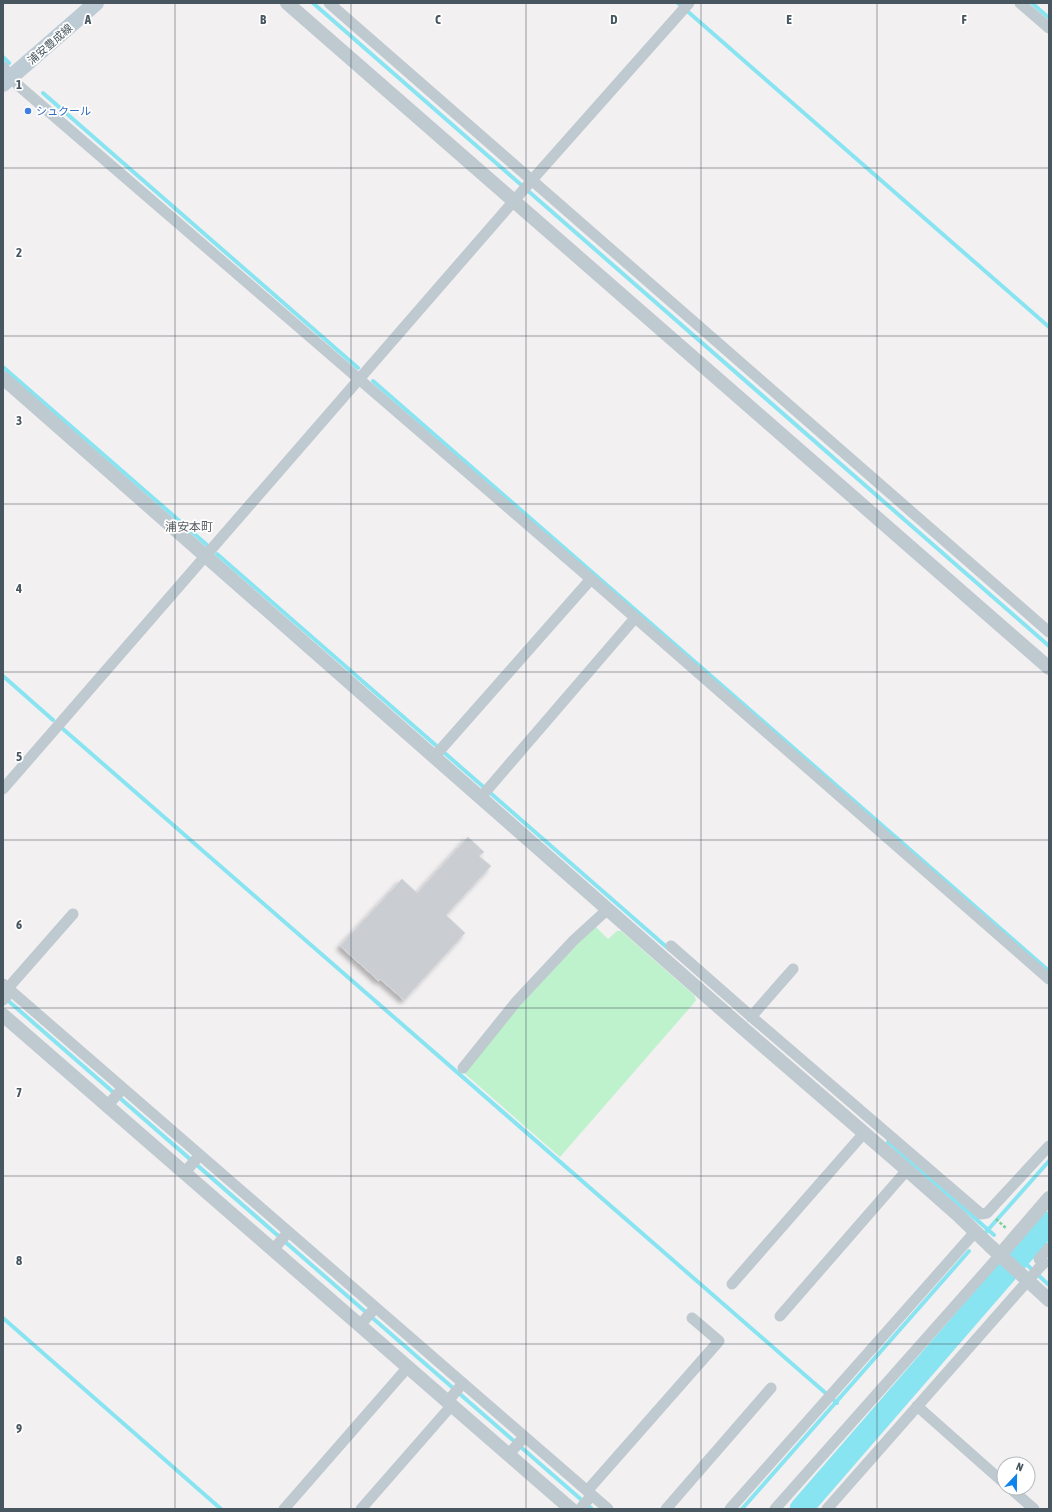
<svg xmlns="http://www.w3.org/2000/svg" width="1052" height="1512" viewBox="0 0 1052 1512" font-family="'Asap Condensed','Noto Sans JP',sans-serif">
<defs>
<filter id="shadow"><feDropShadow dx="-3.5" dy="3.5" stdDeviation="2" flood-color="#0004"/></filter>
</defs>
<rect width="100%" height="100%" fill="#f3f0f1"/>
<!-- green -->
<path fill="#bef2cd" d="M 595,926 L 608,939 L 617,931 L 621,931 L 694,995 L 696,1000 L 694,1003 L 560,1157 L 463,1072 L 531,993 Z"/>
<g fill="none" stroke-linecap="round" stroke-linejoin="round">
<!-- stream -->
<path stroke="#89e4f1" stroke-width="4" d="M 313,3 L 1049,646
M 678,3 L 1049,327
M 1032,3 L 1049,18
M 3,57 L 9,63
M 43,93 L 358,368
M 3,367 L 207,545
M 373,381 L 1049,971
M 217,554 L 670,950
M 3,676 L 53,720
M 63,729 L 837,1403
M 5,998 L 592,1509
M 888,1142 L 994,1235
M 986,1232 L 1049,1161
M 1014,1253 L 1049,1285
M 3,1318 L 221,1509
M 742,1509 L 969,1251"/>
<!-- river -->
<path stroke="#89e4f1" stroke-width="23" d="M 801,1509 L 1049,1223"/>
</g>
<!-- building -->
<path fill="#caced3" stroke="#d4d7dc" filter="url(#shadow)" d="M 468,837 L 484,852 L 479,856 L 491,866 L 446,915 L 465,933 L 404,1000 L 380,979 L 379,981 L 340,946 L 402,879 L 417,893 Z"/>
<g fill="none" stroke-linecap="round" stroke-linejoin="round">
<!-- path -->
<path stroke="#74d29b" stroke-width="2.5" stroke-dasharray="3 2" stroke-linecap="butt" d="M 996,1219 L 1007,1229"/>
<!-- minor -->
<path stroke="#bec9d0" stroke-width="11" d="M 329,3 L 1049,632
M 1020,3 L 1049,28
M 3,67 L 19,86 L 591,579 L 1049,979
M 434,757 L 591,579
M 3,789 L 532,180 L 689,3
M 481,797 L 635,618
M 671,946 L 754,1019 L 981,1214 L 987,1213 L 1049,1146
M 3,984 L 608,1509
M 8,988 L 73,914
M 3,1000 L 11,991
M 751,1017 L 793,969
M 463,1068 L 516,1002 L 574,940 L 608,909
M 107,1106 L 123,1088
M 185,1172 L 200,1155
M 273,1250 L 288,1232
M 732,1284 L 864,1133
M 780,1316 L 907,1170
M 360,1325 L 375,1308
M 448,1401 L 463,1383
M 917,1406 L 1004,1483
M 509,1454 L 524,1437
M 1010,1488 L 1034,1509
M 587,1491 L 719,1341 L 692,1318
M 284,1509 L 408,1367
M 361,1509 L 452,1405
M 580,1509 L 592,1495
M 666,1509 L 771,1388
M 730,1509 L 975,1232
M 775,1509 L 1000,1255
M 827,1509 L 1039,1268 L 1044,1263 L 1039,1259 L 1049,1248"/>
<!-- tertiary -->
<path stroke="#bec9d0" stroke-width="14" d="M 287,3 L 1049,668
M 3,378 L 745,1030 L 907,1170 L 958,1215 L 989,1245 L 1049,1300
M 3,1015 L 571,1509
M 1000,1255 L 1049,1198"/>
<!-- secondary -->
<path stroke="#bdcbd5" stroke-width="16" d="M 3,84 L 96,3"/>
</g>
<!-- grid -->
<path fill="none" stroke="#47565f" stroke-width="1" stroke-opacity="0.55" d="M 175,3 L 175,1509M 351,3 L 351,1509M 526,3 L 526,1509M 701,3 L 701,1509M 877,3 L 877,1509M 3,168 L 1049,168M 3,336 L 1049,336M 3,504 L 1049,504M 3,672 L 1049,672M 3,840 L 1049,840M 3,1008 L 1049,1008M 3,1176 L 1049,1176M 3,1344 L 1049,1344"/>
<!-- markers -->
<circle fill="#3f7fe0" stroke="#fff" stroke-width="1.5" cx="28" cy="111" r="4"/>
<g text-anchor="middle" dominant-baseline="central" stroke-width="3.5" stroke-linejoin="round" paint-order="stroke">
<!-- street labels -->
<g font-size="11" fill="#47565f" stroke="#fff">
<text transform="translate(50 44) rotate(-41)">浦安豊成線</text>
</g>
<!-- shop labels -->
<g font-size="11" fill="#366cbe" stroke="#fff" text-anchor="start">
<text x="36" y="111">シュクール</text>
</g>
<!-- neighbourhood labels -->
<g font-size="12" fill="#5c6166" stroke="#fff">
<text x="189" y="527">浦安本町</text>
</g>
</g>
<g font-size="13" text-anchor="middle" font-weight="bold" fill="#47565f" stroke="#fff" stroke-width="3.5" stroke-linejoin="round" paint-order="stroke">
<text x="88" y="24">A</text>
<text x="263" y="24">B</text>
<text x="438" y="24">C</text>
<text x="614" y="24">D</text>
<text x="789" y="24">E</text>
<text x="964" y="24">F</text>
<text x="19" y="89">1</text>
<text x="19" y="257">2</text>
<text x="19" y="425">3</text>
<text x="19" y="593">4</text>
<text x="19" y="761">5</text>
<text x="19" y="929">6</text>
<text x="19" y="1097">7</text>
<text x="19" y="1265">8</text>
<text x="19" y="1433">9</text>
</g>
<!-- border -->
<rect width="1052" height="1512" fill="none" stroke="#47565f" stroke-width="8"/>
<!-- north arrow -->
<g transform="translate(1016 1476) rotate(22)"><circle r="19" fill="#ffffff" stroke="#b5bbbf"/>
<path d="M0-3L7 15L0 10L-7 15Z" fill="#1084ed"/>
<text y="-6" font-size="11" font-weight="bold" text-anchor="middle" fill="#47565f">N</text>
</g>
</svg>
